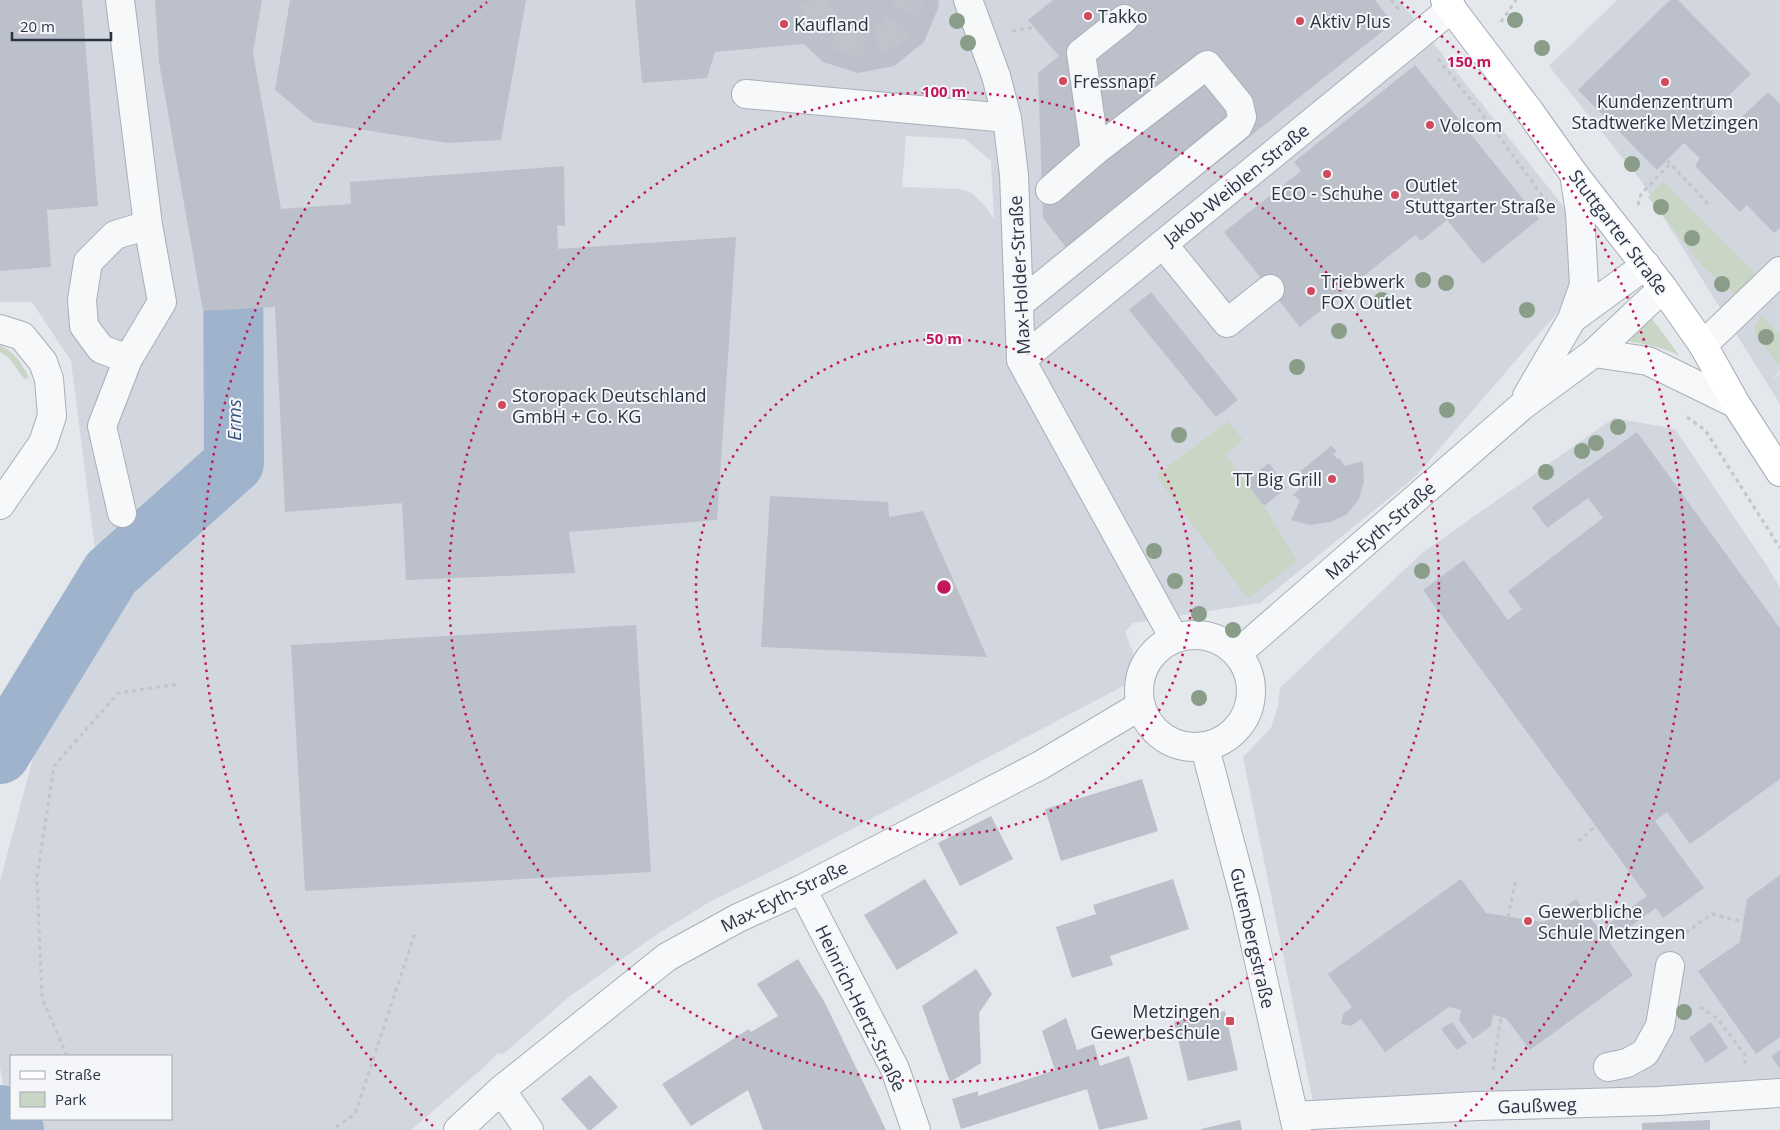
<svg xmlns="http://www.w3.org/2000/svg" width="1780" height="1130" viewBox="0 0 1780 1130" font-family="'Open Sans',sans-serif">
<rect width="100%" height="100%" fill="#e4e7ec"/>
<!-- built -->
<path fill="#d2d6de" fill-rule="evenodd" d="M 0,0 L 1399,0 L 1572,217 L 1575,292 L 1415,477 L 1260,603 L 1133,623 L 1125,632 L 1133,652 L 1134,669 L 1129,683 L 774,870 L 711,901 L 656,935 L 570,996 L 503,1054 L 498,1053 L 483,1068 L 411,1130 L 41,1130 L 31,1119 L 171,1119 L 171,1056 L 11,1056 L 11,1098 L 4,1090 L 0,1067 L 0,881 L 35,751 L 106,636 L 71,361 L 32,302 L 0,302 ZM 906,136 L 965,139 L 991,161 L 994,219 L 984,205 L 973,194 L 961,189 L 902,187 Z
M 1617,0 L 1780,0 L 1780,371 L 1771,380 L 1780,374 L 1780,404 L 1641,181 L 1549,66 Z
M 1614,418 L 1675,429 L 1767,566 L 1780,588 L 1780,1085 L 1313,1102 L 1243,757 L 1271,728 L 1278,706 L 1280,688 L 1422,553 Z"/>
<!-- green -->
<path fill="#c9d6c5" d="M 1663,181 L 1759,277 L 1739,298 L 1703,267 L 1648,197 Z
M 1650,316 L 1679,355 C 1660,347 1644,343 1624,341 Z
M 1761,316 L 1780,335 L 1780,367 L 1755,334 L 1755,326 Z
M 0,345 C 15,353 22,363 29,378 L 25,379 C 14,368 16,361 0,352 Z
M 1228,421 L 1243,440 L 1225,454 L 1264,506 L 1297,561 L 1248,599 L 1156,476 Z"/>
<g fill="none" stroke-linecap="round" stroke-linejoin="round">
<!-- river -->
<path stroke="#9fb4cc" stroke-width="60" d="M 0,754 L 111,573 L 234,463 L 233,227
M 0,1115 L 14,1130"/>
</g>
<!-- building -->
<path fill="#bbc0ca" d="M 0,0 L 82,0 L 98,206 L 47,210 L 51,267 L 0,271 Z
M 155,0 L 262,0 L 253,53 L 281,209 L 351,204 L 350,182 L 564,166 L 565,226 L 557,225 L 558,249 L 736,237 L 717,520 L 569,532 L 575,573 L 406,580 L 402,503 L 285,512 L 275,307 L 203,311 L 159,62 Z
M 290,0 L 526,0 L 501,140 L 448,143 L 313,122 L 275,90 Z
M 635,0 L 938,0 L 939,6 L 924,42 L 894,66 L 858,73 L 823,62 L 804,44 L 715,52 L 707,78 L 642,83 Z
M 1053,0 L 1375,0 L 1393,23 L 1083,269 L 1043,218 L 1038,73 L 1059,56 L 1028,20 Z
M 1670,0 L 1678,0 L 1751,74 L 1712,112 L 1729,129 L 1768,92 L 1780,104 L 1780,228 L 1774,233 L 1747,205 L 1740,212 L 1695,166 L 1700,158 L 1684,143 L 1657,170 L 1578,90 Z
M 1415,65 L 1539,219 L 1483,264 L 1447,220 L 1421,241 L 1415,235 L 1300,327 L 1224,232 L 1301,171 L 1294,162 Z
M 1151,292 L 1238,400 L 1216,417 L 1129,310 Z
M 1637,432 L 1780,628 L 1780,779 L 1690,844 L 1667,812 L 1655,821 L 1704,888 L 1663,918 L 1656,908 L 1609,942 L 1633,975 L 1530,1050 L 1506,1018 L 1493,1015 L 1491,1026 L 1473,1039 L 1459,1020 L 1461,1010 L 1449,1007 L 1385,1052 L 1361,1019 L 1351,1026 L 1341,1024 L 1343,1014 L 1352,1007 L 1328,974 L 1461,879 L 1486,913 L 1544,922 L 1576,899 L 1600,930 L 1647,896 L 1423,590 L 1464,560 L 1508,620 L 1522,609 L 1508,591 L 1603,518 L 1588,498 L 1547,528 L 1532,507 Z
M 1331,446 L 1337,451 L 1333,454 L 1337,459 L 1339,458 L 1345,466 L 1363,461 L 1364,481 L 1359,499 L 1346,515 L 1330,522 L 1310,525 L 1291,520 L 1300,500 L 1293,495 L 1305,484 L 1296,475 Z
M 1269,463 L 1287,488 L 1264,506 L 1245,481 Z
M 770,496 L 888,502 L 889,517 L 923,511 L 987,657 L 761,647 Z
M 636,625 L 651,872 L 305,891 L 291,645 Z
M 1142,779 L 1158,831 L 1061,861 L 1045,809 Z
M 991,816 L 1013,859 L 960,886 L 938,843 Z
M 1780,875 L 1780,1037 L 1756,1054 L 1698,971 L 1740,942 L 1747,899 Z
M 925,879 L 958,933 L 897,970 L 864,915 Z
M 1173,879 L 1189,929 L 1110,956 L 1113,965 L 1072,978 L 1056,927 L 1096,914 L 1093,905 Z
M 798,959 L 825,1003 L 886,1130 L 763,1130 L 748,1090 L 691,1126 L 662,1084 L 749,1029 L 751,1032 L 778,1016 L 757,984 Z
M 976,969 L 992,994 L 979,1013 L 981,1063 L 950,1082 L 922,1006 Z
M 1225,1011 L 1238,1070 L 1188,1081 L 1174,1022 Z
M 1066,1018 L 1077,1050 L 1094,1044 L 1100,1066 L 1129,1056 L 1148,1119 L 1099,1130 L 1087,1089 L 961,1129 L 952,1099 L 978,1091 L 978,1096 L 1055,1070 L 1042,1031 Z
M 1452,1022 L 1467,1043 L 1457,1050 L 1441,1029 Z
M 1711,1022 L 1728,1048 L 1706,1063 L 1689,1038 Z
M 1780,1050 L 1780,1069 L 1771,1056 Z
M 590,1075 L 618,1107 L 591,1130 L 588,1130 L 561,1099 Z
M 1240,1120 L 1242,1130 L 1201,1130 L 1201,1129 Z
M 1710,1120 L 1710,1130 L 1642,1130 L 1642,1123 Z"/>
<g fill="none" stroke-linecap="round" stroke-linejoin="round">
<!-- minor-tunnel -->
<path stroke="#bfc3cb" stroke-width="28" stroke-dasharray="28 14" stroke-linecap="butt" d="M 814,0 C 819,14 824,26 837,35 C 846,42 870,44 881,40 C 894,35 908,13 909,0"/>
<!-- minor casing -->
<g stroke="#a9aeb7" stroke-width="30">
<path id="minor" d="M 120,0 L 148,225 L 162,302 L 128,359 L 102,426 L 122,513
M 968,0 L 996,76 L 1007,118 L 1014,175 L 1021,360 L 1174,638
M 746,94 L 1007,118
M 1095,151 L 1081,53 L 1124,19
M 1163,244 L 1227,323 L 1270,289
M 1019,304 L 1238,126 L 1242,117 L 1239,104 L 1207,65 L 1095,151 L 1050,190
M 1572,319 L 1646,265
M 0,329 L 22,336 L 43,362 L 49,379 L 52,416 L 43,443 L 0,505
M 1703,345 L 1780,271
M 1594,353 L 1648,361 L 1736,404
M 128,359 L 101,349 L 84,326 L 82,300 L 88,262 L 115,235 L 148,225
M 1021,360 L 1452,8
M 1527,396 L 1572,319 L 1584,285 L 1580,212 L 1574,174
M1139 691a56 56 0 1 1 112 0a56 56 0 1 1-112 0Z
M 1238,653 L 1522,406 L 1594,353 L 1663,288
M 1205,748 L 1245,899 L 1297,1130
M 802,889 L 895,1069 L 916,1130
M 1608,1067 L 1627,1063 L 1645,1053 L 1660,1026 L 1670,966
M 501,1090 L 529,1130
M 1294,1116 L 1477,1106 L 1658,1101 L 1780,1093
M 458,1130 L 501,1090 L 667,957 L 738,918 L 802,889 L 1041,765 L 1140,706"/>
</g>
<!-- major casing -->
<g stroke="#a3abb8" stroke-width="30">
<path id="major" d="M 1445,0 L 1530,112 L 1574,174 L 1663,288 L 1703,345 L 1736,404 L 1780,472"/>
</g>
<!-- path -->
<path stroke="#c2c5cb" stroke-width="3" stroke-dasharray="4 4" stroke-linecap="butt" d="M 1391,0 L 1400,11
M 1501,22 L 1516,0
M 1012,31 L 1034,27
M 1438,59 L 1491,125 L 1546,201
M 1667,160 L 1710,206
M 1638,205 L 1641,194 L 1670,164
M 1687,417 L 1705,430 L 1780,548
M 1578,841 L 1596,826
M 1508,917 L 1516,878
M 1679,937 L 1712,914 L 1743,922
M 1700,1007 L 1717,1018 L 1745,1055 L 1745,1066
M 67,1056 L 42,998 L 37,877 L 54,766 L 118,693 L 179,684
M 1493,1070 L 1501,1017
M 336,1127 L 355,1114 L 416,930"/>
<!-- minor -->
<use href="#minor" stroke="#f7f8fa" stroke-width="28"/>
<!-- major -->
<use href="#major" stroke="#fff" stroke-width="28"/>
</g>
<!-- trees -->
<g fill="#899d89">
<circle cx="1515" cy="20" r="8"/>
<circle cx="957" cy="21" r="8"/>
<circle cx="968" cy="43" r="8"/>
<circle cx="1542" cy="48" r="8"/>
<circle cx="1632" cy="164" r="8"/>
<circle cx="1661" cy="207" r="8"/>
<circle cx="1692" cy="238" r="8"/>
<circle cx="1423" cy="280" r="8"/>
<circle cx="1446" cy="283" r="8"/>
<circle cx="1722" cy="284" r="8"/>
<circle cx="1382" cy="300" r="8"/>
<circle cx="1527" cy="310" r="8"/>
<circle cx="1339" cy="331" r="8"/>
<circle cx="1766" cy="337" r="8"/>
<circle cx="1297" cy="367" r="8"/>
<circle cx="1447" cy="410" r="8"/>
<circle cx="1618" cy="427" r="8"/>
<circle cx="1179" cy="435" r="8"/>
<circle cx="1596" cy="443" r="8"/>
<circle cx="1582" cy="451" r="8"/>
<circle cx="1546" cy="472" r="8"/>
<circle cx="1154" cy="551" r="8"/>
<circle cx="1422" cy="571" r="8"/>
<circle cx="1175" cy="581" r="8"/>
<circle cx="1199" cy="614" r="8"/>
<circle cx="1233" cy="630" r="8"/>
<circle cx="1199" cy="698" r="8"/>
<circle cx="1684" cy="1012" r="8"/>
</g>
<!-- distance rings -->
<g fill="none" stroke="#c2185b" stroke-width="2.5" stroke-dasharray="2.5 5">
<circle cx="944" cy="587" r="248"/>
<circle cx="944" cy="587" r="495"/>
<path d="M433 1126A743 743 0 0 1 487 2M1401 2A743 743 0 0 1 1455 1126"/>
</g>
<!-- markers -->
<g fill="#d1495b" stroke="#f4f6f9" stroke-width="2">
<circle cx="1088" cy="16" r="5"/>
<circle cx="1300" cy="21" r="5"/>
<circle cx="784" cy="24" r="5"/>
<circle cx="1063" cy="81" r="5"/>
<circle cx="1665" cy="82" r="5"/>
<circle cx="1430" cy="125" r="5"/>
<circle cx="1327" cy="174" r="5"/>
<circle cx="1395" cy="195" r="5"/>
<circle cx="1311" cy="291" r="5"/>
<circle cx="502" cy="405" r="5"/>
<circle cx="1332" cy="479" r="5"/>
<circle cx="1528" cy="921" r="5"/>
<rect x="1225" y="1016" width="10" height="10" rx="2.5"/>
</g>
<g text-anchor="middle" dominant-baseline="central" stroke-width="4" stroke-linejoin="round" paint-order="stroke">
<!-- poi labels -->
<g font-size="18" fill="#2b3445" stroke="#f4f6f9" text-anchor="start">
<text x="1098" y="16">Takko</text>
<text x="1310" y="21">Aktiv Plus</text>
<text x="794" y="24">Kaufland</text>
<text x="1073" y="81">Fressnapf</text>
<text x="1665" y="101" text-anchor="middle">Kundenzentrum<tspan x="1665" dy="21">Stadtwerke Metzingen</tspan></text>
<text x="1440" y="125">Volcom</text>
<text x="1405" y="185">Outlet<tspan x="1405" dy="21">Stuttgarter Straße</tspan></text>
<text x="1327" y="193" text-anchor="middle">ECO - Schuhe</text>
<text x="1321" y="281">Triebwerk<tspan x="1321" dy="21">FOX Outlet</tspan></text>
<text x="512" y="395">Storopack Deutschland<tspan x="512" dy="21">GmbH + Co. KG</tspan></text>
<text x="1322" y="479" text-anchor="end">TT Big Grill</text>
<text x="1538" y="911">Gewerbliche<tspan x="1538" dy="21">Schule Metzingen</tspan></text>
<text x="1220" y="1011" text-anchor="end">Metzingen<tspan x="1220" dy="21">Gewerbeschule</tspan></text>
</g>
<!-- street labels -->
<g font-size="18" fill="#2b3445" stroke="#f4f6f9">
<text transform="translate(1236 184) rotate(-39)">Jakob-Weiblen-Straße</text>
<text transform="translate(1619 232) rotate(53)">Stuttgarter Straße</text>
<text transform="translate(1019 275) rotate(-93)">Max-Holder-Straße</text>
<text transform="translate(1380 530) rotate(-41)">Max-Eyth-Straße</text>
<text transform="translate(784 896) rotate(-26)">Max-Eyth-Straße</text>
<text transform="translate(1253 938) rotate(77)">Gutenbergstraße</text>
<text transform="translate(861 1008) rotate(64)">Heinrich-Hertz-Straße</text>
<text transform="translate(1537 1105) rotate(-2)">Gaußweg</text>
</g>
<!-- water labels -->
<g font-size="19" font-style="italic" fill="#34527a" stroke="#f4f6f9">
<text transform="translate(234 420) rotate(-90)">Erms</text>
</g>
</g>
<circle cx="944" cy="587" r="8" fill="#c2185b" stroke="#f4f6f9" stroke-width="2.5"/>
<g font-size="15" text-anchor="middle" font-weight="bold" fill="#c2185b" stroke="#f4f6f9" stroke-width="4" stroke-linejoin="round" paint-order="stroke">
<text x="1469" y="67">150 m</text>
<text x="944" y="97">100 m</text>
<text x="944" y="344">50 m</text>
</g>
<!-- legend -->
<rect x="10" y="1055" width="162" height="65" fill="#f4f6f9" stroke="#a4a8b1"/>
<rect x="20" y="1071" width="25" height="8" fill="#ffffff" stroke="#a4a8b1"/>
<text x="55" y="1080" font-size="15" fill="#2b3445">Straße</text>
<rect x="20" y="1092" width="25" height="15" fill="#c9d6c5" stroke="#a4a8b1"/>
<text x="55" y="1105" font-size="15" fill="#2b3445">Park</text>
<!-- scale -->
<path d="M12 32v8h99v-8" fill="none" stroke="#2b3445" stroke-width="2.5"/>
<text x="20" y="32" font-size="15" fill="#2b3445" stroke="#f4f6f9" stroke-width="4" paint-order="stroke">20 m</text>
</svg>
